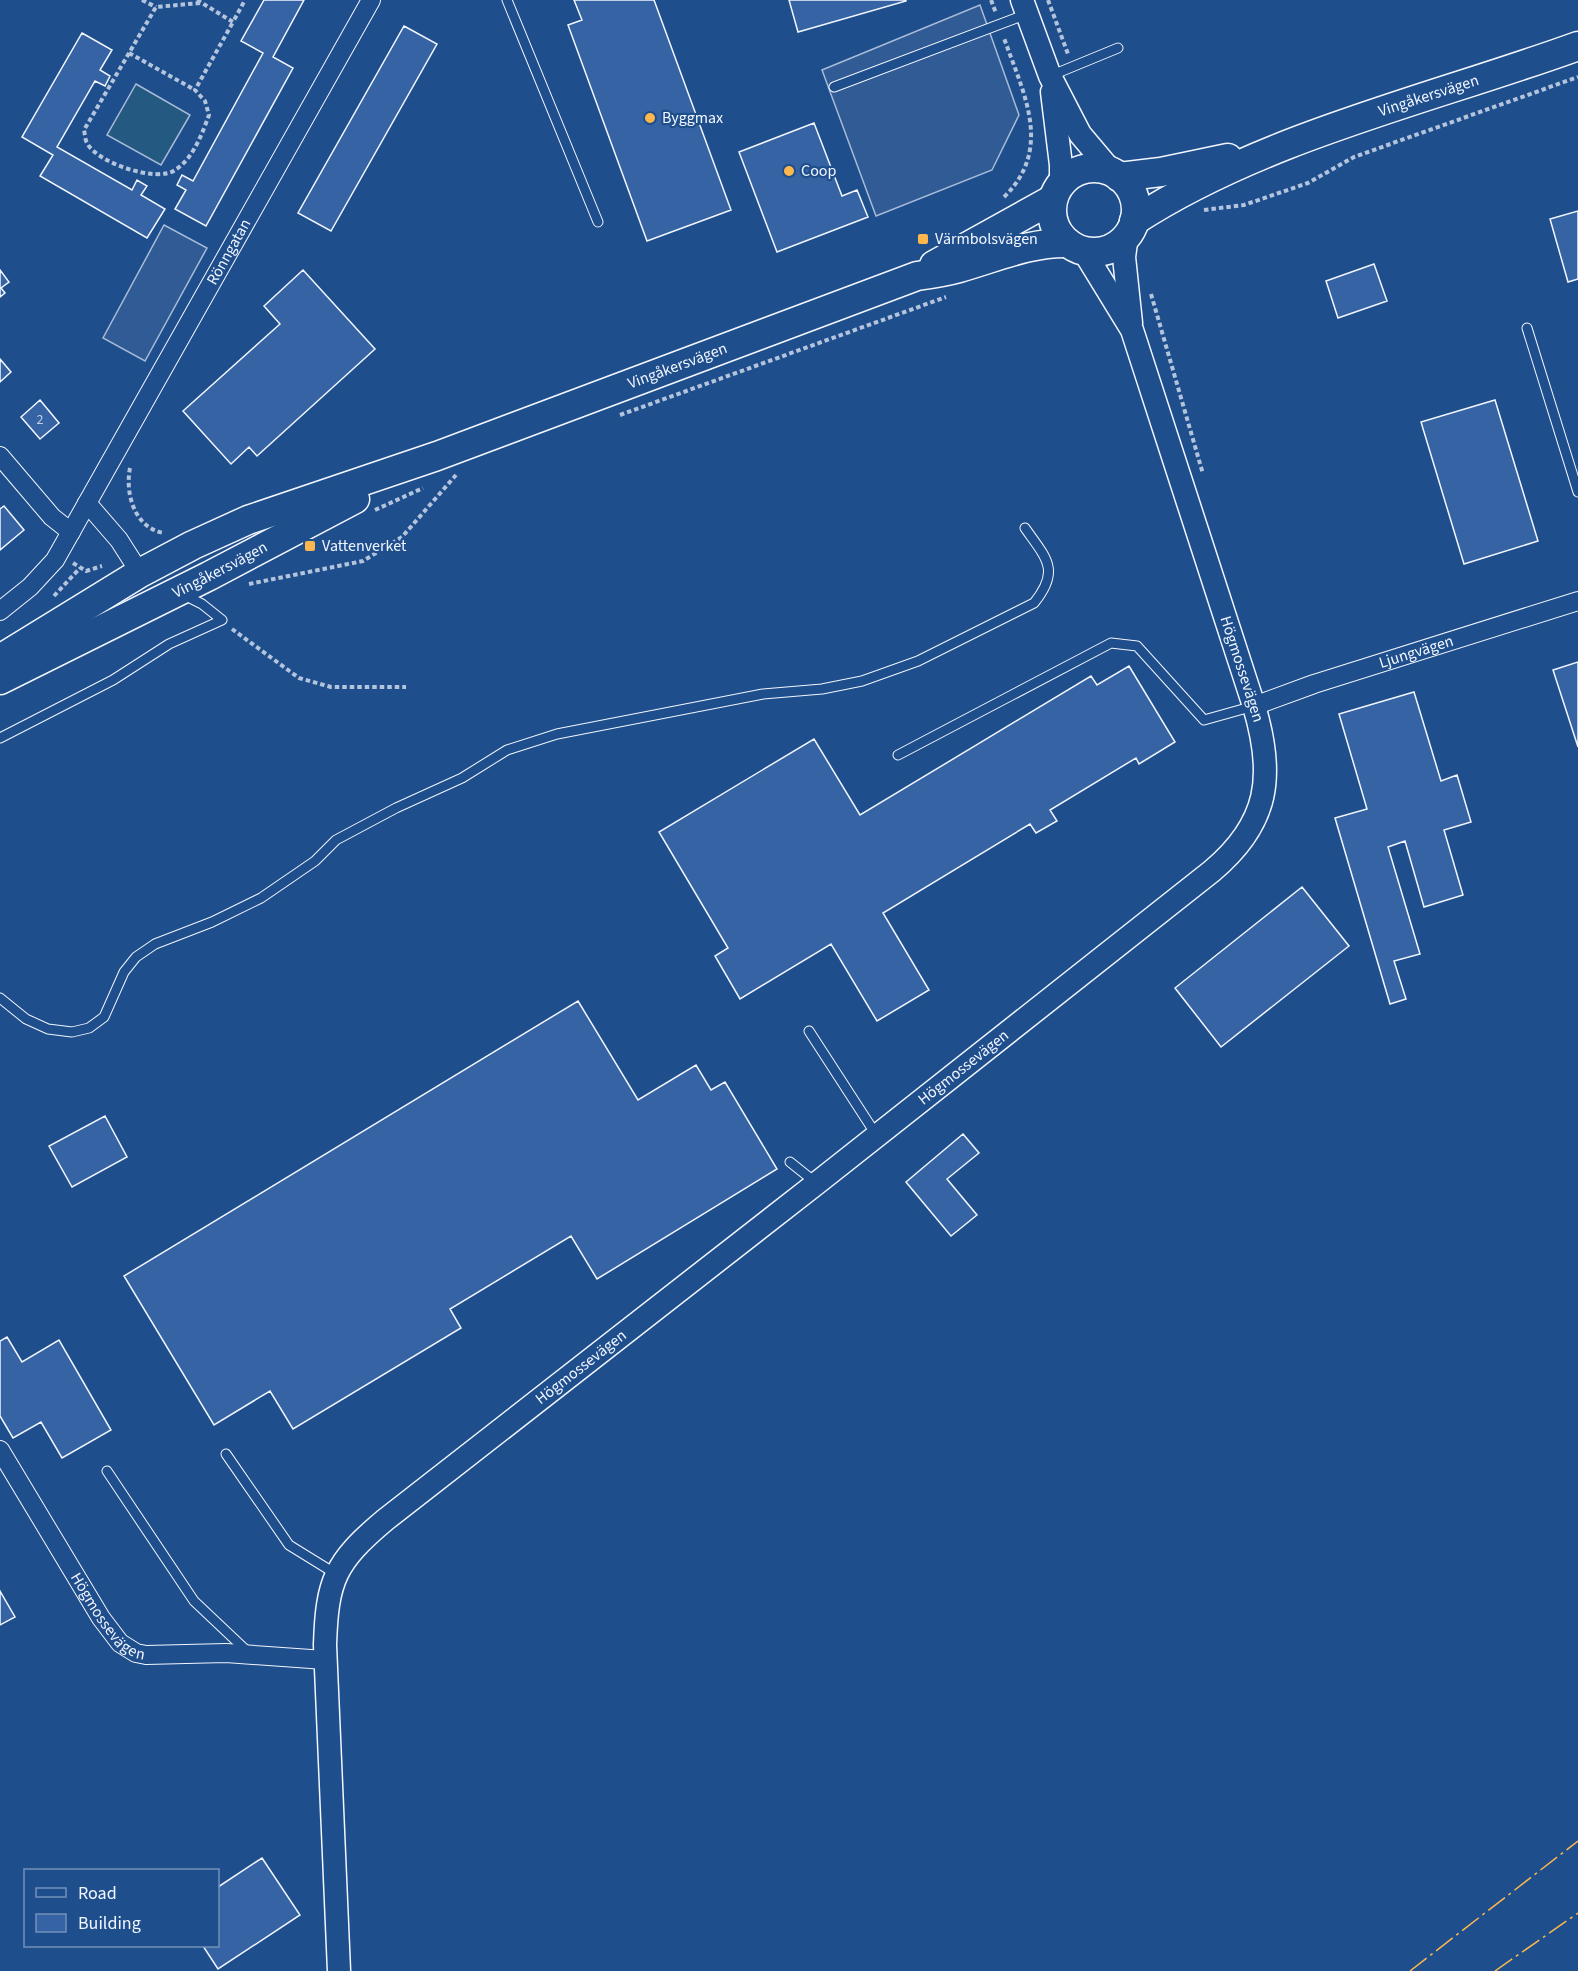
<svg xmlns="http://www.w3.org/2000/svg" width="1578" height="1971" viewBox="0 0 1578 1971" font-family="'Source Sans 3',sans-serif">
<rect width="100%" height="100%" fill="#1f4e8c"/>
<!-- green -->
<path fill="#245a82" stroke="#a8bbd7" stroke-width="1.5" d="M 136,84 L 190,115 L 161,165 L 107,135 Z"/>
<!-- parking -->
<path fill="#305b95" stroke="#a8bbd7" stroke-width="1.5" d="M 980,5 L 1019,115 L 992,170 L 876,216 L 822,70 Z
M 164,225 L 207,248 L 145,361 L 103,338 Z"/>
<!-- building -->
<path fill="#3563a3" stroke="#f2f6ff" stroke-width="1.5" d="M 264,0 L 304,0 L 273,57 L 293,68 L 206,226 L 175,209 L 186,190 L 177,185 L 182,175 L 193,181 L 263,53 L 241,41 Z
M 574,0 L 654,0 L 731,210 L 647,241 L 568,25 L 582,20 Z
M 789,0 L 906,0 L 906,1 L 798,32 Z
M 404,26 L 437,44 L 331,231 L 298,213 Z
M 82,33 L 112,50 L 100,70 L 110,76 L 105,86 L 95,81 L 57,147 L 132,190 L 137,180 L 147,186 L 141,195 L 165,209 L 147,238 L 40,176 L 53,155 L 22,137 Z
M 814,123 L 842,196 L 857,190 L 868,217 L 777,252 L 739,152 Z
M 1578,211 L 1578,279 L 1568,282 L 1550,219 Z
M 1374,264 L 1387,301 L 1338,318 L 1326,281 Z
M 0,270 L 9,282 L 1,288 L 5,293 L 0,297 Z
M 303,270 L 375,349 L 257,456 L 249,447 L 231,464 L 183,411 L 280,324 L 264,306 Z
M 0,359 L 11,372 L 0,382 Z
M 40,400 L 59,423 L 40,439 L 21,417 Z
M 1495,400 L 1538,541 L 1464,564 L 1421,422 Z
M 4,506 L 24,530 L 0,550 L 0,509 Z
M 1578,662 L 1578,747 L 1553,670 Z
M 1129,666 L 1175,742 L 1139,764 L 1136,758 L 1050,810 L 1057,821 L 1036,833 L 1030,824 L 883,913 L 929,990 L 877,1021 L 831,944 L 740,999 L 715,956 L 728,948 L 659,832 L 814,739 L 860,815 L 1091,676 L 1097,685 Z
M 1414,692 L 1441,781 L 1457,775 L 1471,822 L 1444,830 L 1463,895 L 1424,907 L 1405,841 L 1388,847 L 1420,954 L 1394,961 L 1406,999 L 1390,1004 L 1335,818 L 1367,809 L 1339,714 Z
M 1302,887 L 1349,946 L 1221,1047 L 1175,988 Z
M 578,1001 L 638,1100 L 696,1065 L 711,1090 L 725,1082 L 777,1169 L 597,1279 L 571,1236 L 450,1309 L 461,1328 L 293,1429 L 270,1391 L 214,1425 L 124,1276 Z
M 105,1116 L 127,1157 L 72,1187 L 49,1146 Z
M 963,1134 L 979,1153 L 947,1179 L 977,1215 L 951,1236 L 906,1182 Z
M 7,1337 L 22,1362 L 59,1340 L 111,1430 L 62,1458 L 41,1422 L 13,1438 L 0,1416 L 0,1341 Z
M 0,1591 L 15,1617 L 0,1625 Z
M 262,1858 L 300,1915 L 218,1969 L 203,1946 L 218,1946 L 218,1887 Z"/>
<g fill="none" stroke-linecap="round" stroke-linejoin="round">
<!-- service casing -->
<g stroke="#f2f6ff" stroke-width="11">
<path id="service" d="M 507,0 L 598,222
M 1050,76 L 1118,48
M 834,87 L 1027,14
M 1527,328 L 1578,492
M 0,738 L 113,680 L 169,644 L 222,620 L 202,604 L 184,595
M 898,755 L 1111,643 L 1137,646 L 1204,720 L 1254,706
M 0,998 L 26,1019 L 48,1029 L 72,1032 L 89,1028 L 104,1017 L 124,972 L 136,957 L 155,944 L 212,922 L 261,898 L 315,861 L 336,840 L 396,808 L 462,778 L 507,750 L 557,734 L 763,694 L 822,689 L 862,681 L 918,661 L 1034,603 C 1061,570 1046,558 1025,528
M 809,1031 L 877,1136
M 790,1162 L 815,1182
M 226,1454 L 289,1545 L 336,1574
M 107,1471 L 194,1601 L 249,1653"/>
</g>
<!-- minor casing -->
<g stroke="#f2f6ff" stroke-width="20">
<g id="minor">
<path d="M 0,456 L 52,517 L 71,532"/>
<path d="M 87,503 L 119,540 L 140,573"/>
<path id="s1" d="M 0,611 L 30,587 L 55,560 L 371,0"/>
<path id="s2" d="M 1254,706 L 1314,684 L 1578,601"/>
<path id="s3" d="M 0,1450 L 101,1618 L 120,1643 L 136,1653 L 146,1655 L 226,1653 L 325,1660"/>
</g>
</g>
<!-- tertiary casing -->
<g stroke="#f2f6ff" stroke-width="25">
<g id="tertiary">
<path d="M 1022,0 L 1050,76 L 1080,134 L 1112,172"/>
<path d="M 1052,92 L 1061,165 L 1061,184"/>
<path d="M 1127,235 L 1124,257 L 1131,323"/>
<path id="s4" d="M 339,1971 L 325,1645 C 327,1580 335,1562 385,1520 L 817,1183 L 1212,871 C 1269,823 1275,776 1254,706 L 1132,330 L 1083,250"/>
</g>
</g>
<!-- primary casing -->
<g stroke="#f2f6ff" stroke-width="31">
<g id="primary">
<circle cx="1094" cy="210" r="42"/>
<path d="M 1119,177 L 1161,172 L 1228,158"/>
<path id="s5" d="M 1134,221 C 1265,136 1432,99 1578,46"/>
<path d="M 934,265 L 1053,199"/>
<path id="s6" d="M 0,659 L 140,573 L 193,545 L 248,520 L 437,456 L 917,276 C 931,274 945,272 959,268 C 995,258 1030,242 1068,243"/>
<path id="s7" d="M 0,680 L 209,576 L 355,499"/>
</g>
</g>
<!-- path -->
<path stroke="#b3c4dc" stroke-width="4" stroke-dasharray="4.5 3" stroke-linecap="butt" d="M 142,0 L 156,7
M 197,0 L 233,22 L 245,0
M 991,0 L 996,13
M 1048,0 L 1068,54
M 200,3 L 156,7 L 84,130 C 85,134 85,140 87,143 C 97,163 157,183 175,170 C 193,159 202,134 209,115 L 205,101 L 195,90 L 233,22
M 129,53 L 195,90
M 1004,197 C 1054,148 1023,93 1004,38
M 1204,210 L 1244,205 L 1308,183 L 1354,157 L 1578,77
M 1151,294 L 1203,474
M 620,415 L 946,297
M 130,468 C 125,493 134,528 164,533
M 375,510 L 423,488
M 73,563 L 86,571 L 102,566
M 249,584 L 363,561 L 402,537 L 456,475
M 54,596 L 80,568
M 232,629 L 299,678 L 331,687 L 406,687"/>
<!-- service -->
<use href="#service" stroke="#1f4e8c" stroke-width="9"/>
<!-- minor -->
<use href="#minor" stroke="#1f4e8c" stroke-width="18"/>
<!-- tertiary -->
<use href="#tertiary" stroke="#1f4e8c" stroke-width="22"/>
<!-- primary -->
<use href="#primary" stroke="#1f4e8c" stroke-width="28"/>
<!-- power -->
<path stroke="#ffb74d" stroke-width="1.5" stroke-dasharray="21 4.5 3 4.5" stroke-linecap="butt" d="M 1410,1971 L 1578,1841
M 1495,1971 L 1578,1913"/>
</g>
<!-- markers -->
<g fill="#ffb74d" stroke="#1f4e8c" stroke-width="2">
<circle cx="650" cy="118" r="6"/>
<circle cx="789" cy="171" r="6"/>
<rect x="917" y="233" width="12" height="12" rx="3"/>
<rect x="304" y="540" width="12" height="12" rx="3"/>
</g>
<g text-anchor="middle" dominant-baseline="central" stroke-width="4.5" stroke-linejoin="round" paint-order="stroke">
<!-- number labels -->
<g font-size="14" fill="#c3d1e8">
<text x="40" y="420">2</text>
</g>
<!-- street labels -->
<g font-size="16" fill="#f2f6ff" stroke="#1f4e8c">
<text stroke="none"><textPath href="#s5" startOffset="321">Vingåkersvägen</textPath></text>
<text stroke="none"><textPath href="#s1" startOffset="429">Rönngatan</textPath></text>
<text stroke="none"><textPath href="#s6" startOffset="741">Vingåkersvägen</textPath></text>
<text stroke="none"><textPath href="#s7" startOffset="246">Vingåkersvägen</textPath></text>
<text stroke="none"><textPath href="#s2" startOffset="171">Ljungvägen</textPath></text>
<text transform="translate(1242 669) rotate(72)">Högmossevägen</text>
<text stroke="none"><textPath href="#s4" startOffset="1206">Högmossevägen</textPath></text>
<text stroke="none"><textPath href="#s4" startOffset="720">Högmossevägen</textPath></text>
<text stroke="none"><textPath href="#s3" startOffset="200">Högmossevägen</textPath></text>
</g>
<!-- poi labels -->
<g font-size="16" fill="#f2f6ff" stroke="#1f4e8c" text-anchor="start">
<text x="662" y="118">Byggmax</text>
<text x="801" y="171">Coop</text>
<text x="935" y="239">Värmbolsvägen</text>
<text x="322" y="546">Vattenverket</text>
</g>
</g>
<!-- legend -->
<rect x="24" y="1869" width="195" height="78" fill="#1f4e8c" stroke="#7391ba" stroke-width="1.5"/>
<rect x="36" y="1888" width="30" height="9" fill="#1f4e8c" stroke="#7391ba" stroke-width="1.5"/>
<text x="78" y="1899" font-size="18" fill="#f2f6ff">Road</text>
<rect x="36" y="1914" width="30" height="18" fill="#3563a3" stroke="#7391ba" stroke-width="1.5"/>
<text x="78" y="1929" font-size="18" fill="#f2f6ff">Building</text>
</svg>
